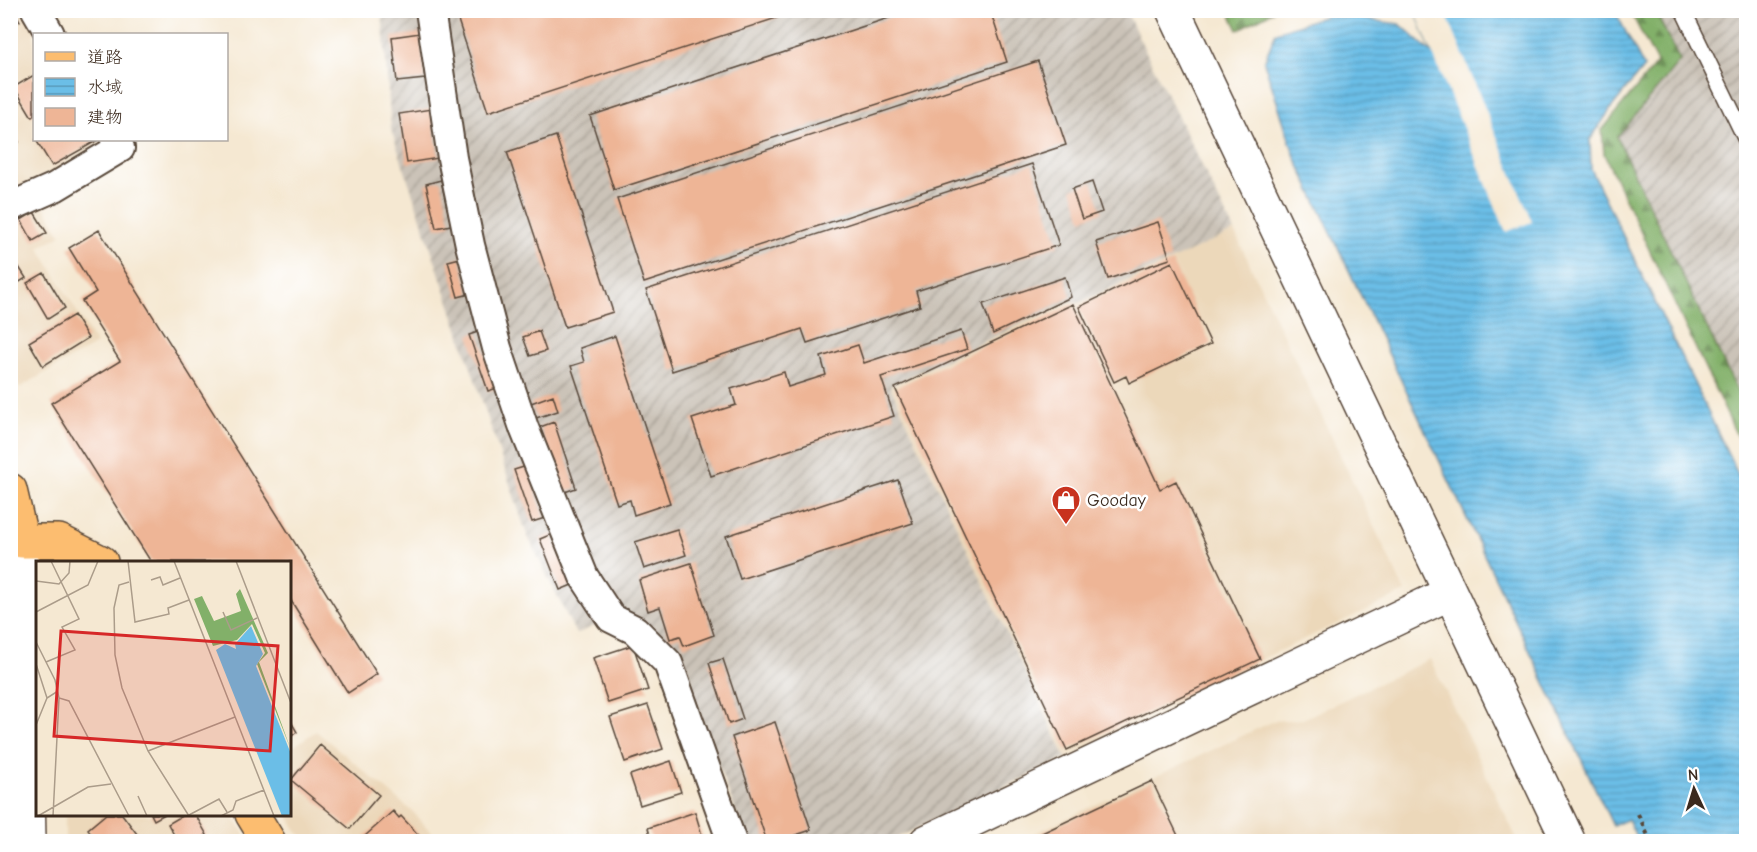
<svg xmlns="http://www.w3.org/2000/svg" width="1757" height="852" viewBox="0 0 1757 852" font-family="'Comic Neue','Klee One',sans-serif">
<defs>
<pattern id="industrial-furrows" width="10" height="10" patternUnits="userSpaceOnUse" patternTransform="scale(1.5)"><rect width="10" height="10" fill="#cbc3b8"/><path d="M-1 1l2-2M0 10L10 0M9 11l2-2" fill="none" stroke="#a69f95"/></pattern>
<pattern id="forest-firs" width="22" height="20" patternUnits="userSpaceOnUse" patternTransform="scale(1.5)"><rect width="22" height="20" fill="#82b069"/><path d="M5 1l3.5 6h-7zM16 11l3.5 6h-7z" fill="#6c8f56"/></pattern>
<pattern id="water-rules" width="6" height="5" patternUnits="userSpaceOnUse" patternTransform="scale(1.5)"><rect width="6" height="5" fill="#6bbee7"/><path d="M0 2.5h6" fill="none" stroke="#599bbb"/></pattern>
</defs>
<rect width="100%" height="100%" fill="#fff"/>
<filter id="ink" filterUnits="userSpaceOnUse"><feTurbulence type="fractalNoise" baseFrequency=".0167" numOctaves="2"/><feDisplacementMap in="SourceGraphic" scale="12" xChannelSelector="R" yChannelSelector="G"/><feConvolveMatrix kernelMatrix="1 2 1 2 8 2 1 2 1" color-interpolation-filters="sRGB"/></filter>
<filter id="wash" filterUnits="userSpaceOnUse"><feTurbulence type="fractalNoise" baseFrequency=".008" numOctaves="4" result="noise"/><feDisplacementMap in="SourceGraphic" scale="24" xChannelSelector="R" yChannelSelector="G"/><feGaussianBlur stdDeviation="1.35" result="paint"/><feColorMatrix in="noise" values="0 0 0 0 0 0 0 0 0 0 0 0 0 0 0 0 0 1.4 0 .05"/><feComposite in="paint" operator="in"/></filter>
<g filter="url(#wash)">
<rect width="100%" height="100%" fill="#f5e8d2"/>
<!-- built -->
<path fill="#ecd8ba" d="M 11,11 L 45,11 L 34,34 L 34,140 L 125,140 L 41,201 L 61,235 L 39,247 L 96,344 L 19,388 L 11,373 Z
M 1234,231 L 1405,592 L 1266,657 L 1066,758 L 890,386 L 1072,301 L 1079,303 Z
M 1430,659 L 1518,841 L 1016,842 L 1274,721 L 1303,719 Z
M 316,731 L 412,811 L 439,841 L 304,841 L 287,815 L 290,814 L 290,749 Z
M 65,815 L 232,815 L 249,841 L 65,841 Z"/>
<!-- industrial -->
<path fill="url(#industrial-furrows)" d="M 382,11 L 1126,11 L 1234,231 L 1079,303 L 1071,301 L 890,386 L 1066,758 L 890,841 L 747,841 L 677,657 L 623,613 L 576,634 L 527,535 L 391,129 Z
M 1655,11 L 1746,11 L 1746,410 L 1617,136 L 1680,61 Z"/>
<!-- forest -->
<path fill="url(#forest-firs)" stroke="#5e6d44" stroke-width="1.5" d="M 1229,11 L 1273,11 L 1238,30 Z
M 1630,11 L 1655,11 L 1680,61 L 1617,137 L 1746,410 L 1746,455 L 1604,154 L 1602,130 L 1657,63 Z"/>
<!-- water -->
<path fill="url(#water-rules)" stroke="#537482" stroke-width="1.5" d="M 1415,11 L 1615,11 L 1644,67 L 1612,107 L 1590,140 L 1591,169 L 1746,491 L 1746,841 L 1638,841 L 1628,819 L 1613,826 L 1295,157 L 1264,62 L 1276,32 L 1328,15 L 1400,24 L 1432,53 Z"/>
<!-- pier -->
<path fill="#f5e8d2" d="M 1415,11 L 1445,11 L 1532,222 L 1506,232 Z"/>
<g id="blocks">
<!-- building -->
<path fill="#eeb596" d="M 10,10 L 14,10 L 20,21 L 10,27 Z
M 466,10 L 798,10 L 798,11 L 488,112 L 456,14 Z
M 913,10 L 990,10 L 1007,62 L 614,190 L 590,116 Z
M 420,33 L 425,79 L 397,82 L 392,37 Z
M 1038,61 L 1066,145 L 644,283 L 617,199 Z
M 34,75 L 34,115 L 32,117 L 14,87 Z
M 431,109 L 439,158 L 407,163 L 399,114 Z
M 10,128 L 19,142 L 10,147 Z
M 556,136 L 613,312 L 565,327 L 507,152 Z
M 36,140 L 98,140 L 52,166 Z
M 1032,164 L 1059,245 L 916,291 L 920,306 L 807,343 L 802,329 L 672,371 L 646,290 Z
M 441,180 L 451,225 L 436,228 L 426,184 Z
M 1092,182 L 1102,212 L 1082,219 L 1072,189 Z
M 34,212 L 47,233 L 33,241 L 21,220 Z
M 1158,222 L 1170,259 L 1108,279 L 1096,242 Z
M 99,230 L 377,674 L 348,693 L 290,599 L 290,562 L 151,562 L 51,403 L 120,361 L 82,301 L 96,292 L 69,248 Z
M 10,253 L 26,278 L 10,288 Z
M 460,258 L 470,294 L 458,297 L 448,261 Z
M 1172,262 L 1211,344 L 1129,383 L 1126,376 L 1114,382 L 1079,307 Z
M 44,273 L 65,308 L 48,319 L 27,283 Z
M 1065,277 L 1071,297 L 993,334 L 983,304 Z
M 1073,304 L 1160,489 L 1176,481 L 1260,659 L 1067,750 L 895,388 Z
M 74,315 L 88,338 L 43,366 L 29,342 Z
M 539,331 L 546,351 L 530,356 L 523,337 Z
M 961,331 L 967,349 L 881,377 L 894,416 L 711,476 L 692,419 L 736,405 L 731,389 L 784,372 L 788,387 L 826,375 L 821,357 L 858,345 L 864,363 Z
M 478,332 L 497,388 L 488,391 L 469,335 Z
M 615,336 L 670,503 L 634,515 L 630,500 L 617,504 L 571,366 L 584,362 L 580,348 Z
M 553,395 L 558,411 L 536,418 L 531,403 Z
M 554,422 L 576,488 L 562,493 L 540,427 Z
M 527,466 L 545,518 L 532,522 L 514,470 Z
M 898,480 L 913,523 L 740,579 L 726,536 Z
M 677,529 L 686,555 L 644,569 L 635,542 Z
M 552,534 L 572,585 L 560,590 L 540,539 Z
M 691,563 L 714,635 L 684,646 L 680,636 L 670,639 L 660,607 L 648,611 L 639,580 Z
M 633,645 L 648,690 L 608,703 L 593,658 Z
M 723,659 L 743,719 L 729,724 L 709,663 Z
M 648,705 L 663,749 L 625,762 L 610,717 Z
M 290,720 L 297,732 L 290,737 Z
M 775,722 L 811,830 L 775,842 L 767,842 L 732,737 Z
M 320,745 L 379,795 L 350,829 L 291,780 Z
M 671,761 L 681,792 L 640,805 L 630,775 Z
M 1152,781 L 1181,842 L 1023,842 Z
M 393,811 L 399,818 L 401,816 L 425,842 L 370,842 L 365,836 Z
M 695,812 L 704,842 L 652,842 L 648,828 Z
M 106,814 L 122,814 L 143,842 L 97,842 L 88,829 Z
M 151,814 L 165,814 L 154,820 Z
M 185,814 L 195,814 L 207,835 L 195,842 L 178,842 L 168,824 Z"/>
</g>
</g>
<g filter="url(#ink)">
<use href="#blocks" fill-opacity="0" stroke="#574639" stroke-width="1.5"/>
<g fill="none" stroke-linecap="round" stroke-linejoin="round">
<!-- service casing -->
<g stroke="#574639" stroke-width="18">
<path id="service" d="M 1683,10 L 1746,140"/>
</g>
<!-- minor casing -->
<g stroke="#574639" stroke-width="32">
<path id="minor" d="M 36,10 L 50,34
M 430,10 L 452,158 L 470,245 L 497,348 L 524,428 L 584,577 L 611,618 L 635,630 L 668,663 L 732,842
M 10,207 L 55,187 L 120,148 L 115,140"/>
</g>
<!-- tertiary casing -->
<g stroke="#574639" stroke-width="36">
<path id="tertiary" d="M 1173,10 L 1569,842
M 22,541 L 25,616 L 29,842
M 926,842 L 1450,593"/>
</g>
<!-- primary casing -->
<g stroke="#574639" stroke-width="36">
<path id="primary" d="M 10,490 L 22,541 L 59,541 L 101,562
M 252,814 L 269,842"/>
</g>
<!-- path -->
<path stroke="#574639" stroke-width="4" stroke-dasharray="4.5 4.5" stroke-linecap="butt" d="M 1638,814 L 1651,842
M 1641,842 L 1649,837"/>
<!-- service -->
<use href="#service" stroke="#fff" stroke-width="15"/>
<!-- minor -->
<use href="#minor" stroke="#fff" stroke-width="28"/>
<!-- tertiary -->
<use href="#tertiary" stroke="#fff" stroke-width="33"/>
<!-- primary -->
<use href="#primary" stroke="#fcbd6f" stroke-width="33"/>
</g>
</g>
<!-- icons -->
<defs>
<g id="shop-pin" transform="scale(1.5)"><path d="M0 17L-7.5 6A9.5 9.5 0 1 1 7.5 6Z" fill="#c8321e" stroke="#fff"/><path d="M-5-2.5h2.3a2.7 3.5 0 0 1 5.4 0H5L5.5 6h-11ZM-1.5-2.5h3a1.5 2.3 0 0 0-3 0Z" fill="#fff"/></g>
</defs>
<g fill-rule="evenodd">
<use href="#shop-pin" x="1066" y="500"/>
</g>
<g text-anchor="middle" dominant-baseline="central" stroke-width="5" stroke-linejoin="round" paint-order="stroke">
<!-- poi labels -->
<g font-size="18" fill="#3b2a1e" stroke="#fff" text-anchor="start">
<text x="1087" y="500">Gooday</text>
</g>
</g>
<!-- overview -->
<g transform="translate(36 561)">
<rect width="255" height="255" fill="#f5e8d2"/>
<path d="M 204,28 L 232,92 L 223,101 L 255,189 L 221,103 L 229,92 L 216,63 L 201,79 L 177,85 L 158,38 L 166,35 L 178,60 L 205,50 L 200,33 Z" fill="#82b069"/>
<path d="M 215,65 L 227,93 L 220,105 L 255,193 L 255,255 L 246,255 L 180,89 L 189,83 L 200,88 L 199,83 Z" fill="#6bbee7"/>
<path fill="none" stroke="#ab9c8a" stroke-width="1.5" d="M 92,0 L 99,61 L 133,53 L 132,47 L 153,39M 138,0 L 238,255M 200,0 L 255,142M 115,19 L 124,16 L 127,24 L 144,17M 0,20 L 23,23 L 33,12 L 34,0M 93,21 L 83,24 L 78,47 L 79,94 L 86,127 L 112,190 L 153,255M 0,51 L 52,24 L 62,0M 187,51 L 195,69 L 221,57M 0,81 L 19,119 L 23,137 L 33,140 L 93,255M 10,101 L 39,89 L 26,66 L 43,58 L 15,0M 0,103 L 11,137M 0,164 L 11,137 L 22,130M 112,190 L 199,156M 102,235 L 111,255M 153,254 L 183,238 L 191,251M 2,255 L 52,226 L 75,223M 17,255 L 23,137M 185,255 L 197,249 L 200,240 L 228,229"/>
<path fill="#d62828" fill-opacity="0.15" stroke="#d62828" stroke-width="3" d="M 25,70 L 242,85 L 234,190 L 18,175 Z"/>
<rect width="255" height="255" fill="none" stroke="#3b2a1e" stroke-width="3"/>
</g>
<!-- margin -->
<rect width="1757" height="852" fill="none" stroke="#fff" stroke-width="36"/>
<!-- legend -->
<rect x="33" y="33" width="195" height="108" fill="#ffffff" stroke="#b1aaa5" stroke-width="1.5"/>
<rect x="45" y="52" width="30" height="9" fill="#fcbd6f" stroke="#b1aaa5" stroke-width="1.5"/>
<text x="87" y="63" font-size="18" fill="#3b2a1e">道路</text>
<rect x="45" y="78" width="30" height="18" fill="url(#water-rules)" stroke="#b1aaa5" stroke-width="1.5"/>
<text x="87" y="93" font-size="18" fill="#3b2a1e">水域</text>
<rect x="45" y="108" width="30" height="18" fill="#eeb596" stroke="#b1aaa5" stroke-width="1.5"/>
<text x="87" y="123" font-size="18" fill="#3b2a1e">建物</text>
<!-- north arrow -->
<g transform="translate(1694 789) rotate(356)" stroke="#ffffff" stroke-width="4.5" paint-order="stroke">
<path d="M0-4.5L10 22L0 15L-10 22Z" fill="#3b2a1e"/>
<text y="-9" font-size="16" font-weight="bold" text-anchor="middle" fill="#3b2a1e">N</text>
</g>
</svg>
